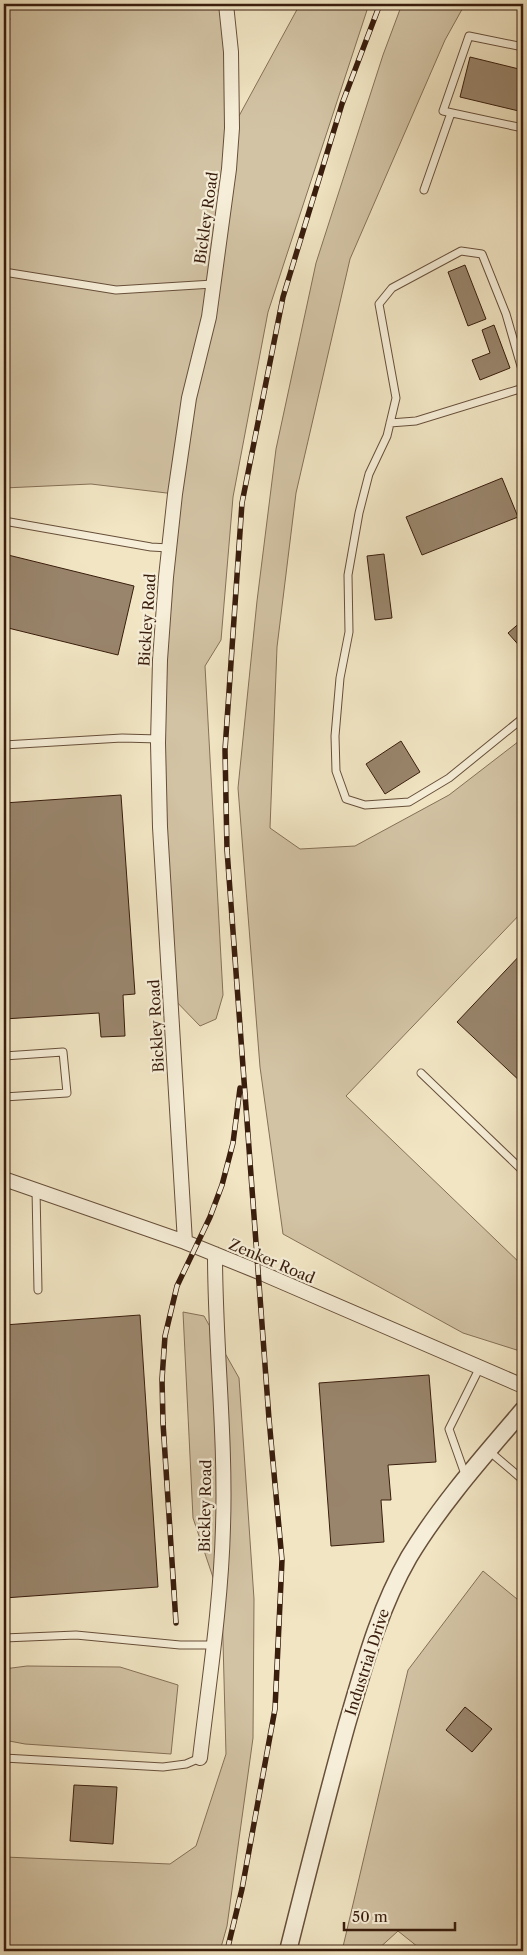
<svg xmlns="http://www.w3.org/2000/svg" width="527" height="1955" viewBox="0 0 527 1955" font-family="'Libre Caslon Text',serif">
<rect width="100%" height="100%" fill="#f1e5c3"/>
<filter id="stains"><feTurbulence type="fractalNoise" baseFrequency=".004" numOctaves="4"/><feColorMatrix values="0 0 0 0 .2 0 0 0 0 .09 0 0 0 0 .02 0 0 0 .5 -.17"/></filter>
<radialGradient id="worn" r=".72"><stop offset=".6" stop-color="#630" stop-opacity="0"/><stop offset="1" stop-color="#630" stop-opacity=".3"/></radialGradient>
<!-- green -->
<path fill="#d2c3a4" stroke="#867058" d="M 7,4 L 226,4 L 233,127 L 300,4 L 369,4 L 268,312 L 233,497 L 221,640 L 205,666 L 223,995 L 216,1019 L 200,1026 L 170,995 L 158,743 L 175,494 L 91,484 L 4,488 L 4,20 L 10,20 Z
M 402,4 L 465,4 L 445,40 L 350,259 L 296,493 L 277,647 L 270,828 L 300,849 L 355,846 L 449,795 L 523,738 L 523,911 L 346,1096 L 523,1266 L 523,1352 L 463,1333 L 283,1234 L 260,1067 L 238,788 L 257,601 L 276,449 L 316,263 L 383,55 Z
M 183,1312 L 204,1316 L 239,1378 L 254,1599 L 253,1738 L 227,1926 L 220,1951 L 4,1951 L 5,1857 L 170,1864 L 196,1846 L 226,1754 L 222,1604 L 193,1518 Z
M 483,1571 L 523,1604 L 523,1951 L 423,1951 L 398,1931 L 376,1951 L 342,1951 L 408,1670 Z
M 27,1666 L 120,1667 L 178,1685 L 171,1754 L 25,1744 L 4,1740 L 4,1669 Z"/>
<!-- building -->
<path fill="#99856c" stroke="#391d0d" d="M 470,57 L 523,70 L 523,112 L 460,97 Z
M 465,265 L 486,319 L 468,326 L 448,272 Z
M 494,325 L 510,368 L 480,380 L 472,360 L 490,353 L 482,330 Z
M 502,478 L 518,517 L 422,555 L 406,517 Z
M 4,554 L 134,586 L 118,655 L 4,627 Z
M 384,554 L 392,618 L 375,620 L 367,556 Z
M 523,620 L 523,650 L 508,633 Z
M 401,741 L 420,772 L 385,794 L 366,764 Z
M 121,795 L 135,994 L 123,995 L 125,1036 L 101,1037 L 99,1013 L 4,1019 L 4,803 Z
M 523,952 L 523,1084 L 457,1022 Z
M 140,1315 L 158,1587 L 4,1598 L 4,1325 Z
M 429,1375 L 436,1462 L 388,1465 L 391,1500 L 381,1500 L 384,1542 L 331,1546 L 319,1383 Z
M 465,1707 L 492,1729 L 472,1752 L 446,1730 Z
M 74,1785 L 117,1787 L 113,1844 L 70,1841 Z"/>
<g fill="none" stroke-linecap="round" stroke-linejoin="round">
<!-- service casing -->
<g stroke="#674f3a" stroke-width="9">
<path id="service" d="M 523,47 L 469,36 L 443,111 L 523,128
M 424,190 L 451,113
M 4,272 L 116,290 L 213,284
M 523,373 L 506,314 L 482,254 L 461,251 L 392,288 L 379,304 L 396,398 L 387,436 L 369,474 L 359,513 L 348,575 L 349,632 L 340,678 L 335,736 L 336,771 L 346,799 L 365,805 L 409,802 L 449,778 L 523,718
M 390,423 L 416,421 L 523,388
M 4,521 L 151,547 L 169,548
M 4,745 L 122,738 L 159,739
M 4,1056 L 63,1052 L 67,1093 L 4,1097
M 421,1073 L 523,1171
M 36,1190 L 38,1290
M 489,1451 L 523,1480
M 466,1477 L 449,1429 L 480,1367
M 4,1638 L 76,1635 L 180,1645 L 213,1645
M 4,1758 L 163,1767 L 186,1764 L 200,1758"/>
</g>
<!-- minor casing -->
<g stroke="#674f3a" stroke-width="16">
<path id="minor" d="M 4,1179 L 185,1242 L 259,1272 L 523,1386
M 185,1242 L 160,827 L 158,743 L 160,660 L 166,577 L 175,494 L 189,398 L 209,317 L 229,169 L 232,128 L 231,52 L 226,4
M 200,1758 C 209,1681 221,1604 223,1527 C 226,1436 215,1346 215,1254"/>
</g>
<!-- tertiary casing -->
<g stroke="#674f3a" stroke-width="19">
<path id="tertiary" d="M 288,1951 C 307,1875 326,1799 347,1724 C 364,1666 379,1609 409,1557 C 441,1504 483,1457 523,1410"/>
</g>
<!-- service -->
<use href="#service" stroke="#f6eed8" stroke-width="7"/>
<!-- minor -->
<use href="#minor" stroke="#f6eed8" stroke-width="14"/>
<!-- tertiary -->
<use href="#tertiary" stroke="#f6eed8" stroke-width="16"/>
<!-- rail casing -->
<g stroke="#391d0d" stroke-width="5.5">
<path id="rail" d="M 176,1623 L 163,1423 L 162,1379 L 165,1336 L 177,1286 L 210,1217 L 222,1185 L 233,1143 L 240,1088
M 227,1951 L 242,1889 L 275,1709 L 282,1560 L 269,1419 L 227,850 L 225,750 L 242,503 L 283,297 L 342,104 L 380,4"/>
</g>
<!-- rail -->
<use href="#rail" stroke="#f6eed8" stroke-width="4" stroke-dasharray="11" stroke-linecap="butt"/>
</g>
<g text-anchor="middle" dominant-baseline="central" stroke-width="4.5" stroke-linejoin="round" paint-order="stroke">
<!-- street labels -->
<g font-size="15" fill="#391d0d" stroke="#f6eed8">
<text transform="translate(206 218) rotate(-82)">Bickley Road</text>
<text transform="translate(147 620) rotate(-86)">Bickley Road</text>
<text transform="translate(156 1026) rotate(-93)">Bickley Road</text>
<text transform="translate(272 1261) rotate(23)">Zenker Road</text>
<text transform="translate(205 1506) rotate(-89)">Bickley Road</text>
<text transform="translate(367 1662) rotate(-72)">Industrial Drive</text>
</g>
</g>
<!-- margin -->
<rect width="527" height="1955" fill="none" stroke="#f1e5c3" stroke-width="20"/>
<rect x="5" y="5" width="517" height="1945" fill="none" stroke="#391d0d" stroke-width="2.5"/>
<rect x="10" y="10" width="507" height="1935" fill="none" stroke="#391d0d"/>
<!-- scale -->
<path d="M344 1922v8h111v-8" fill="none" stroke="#391d0d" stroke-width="2.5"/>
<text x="352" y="1922" font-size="15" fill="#391d0d" stroke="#f6eed8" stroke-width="4" paint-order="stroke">50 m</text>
<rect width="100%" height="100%" filter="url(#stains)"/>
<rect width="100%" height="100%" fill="url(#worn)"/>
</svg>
